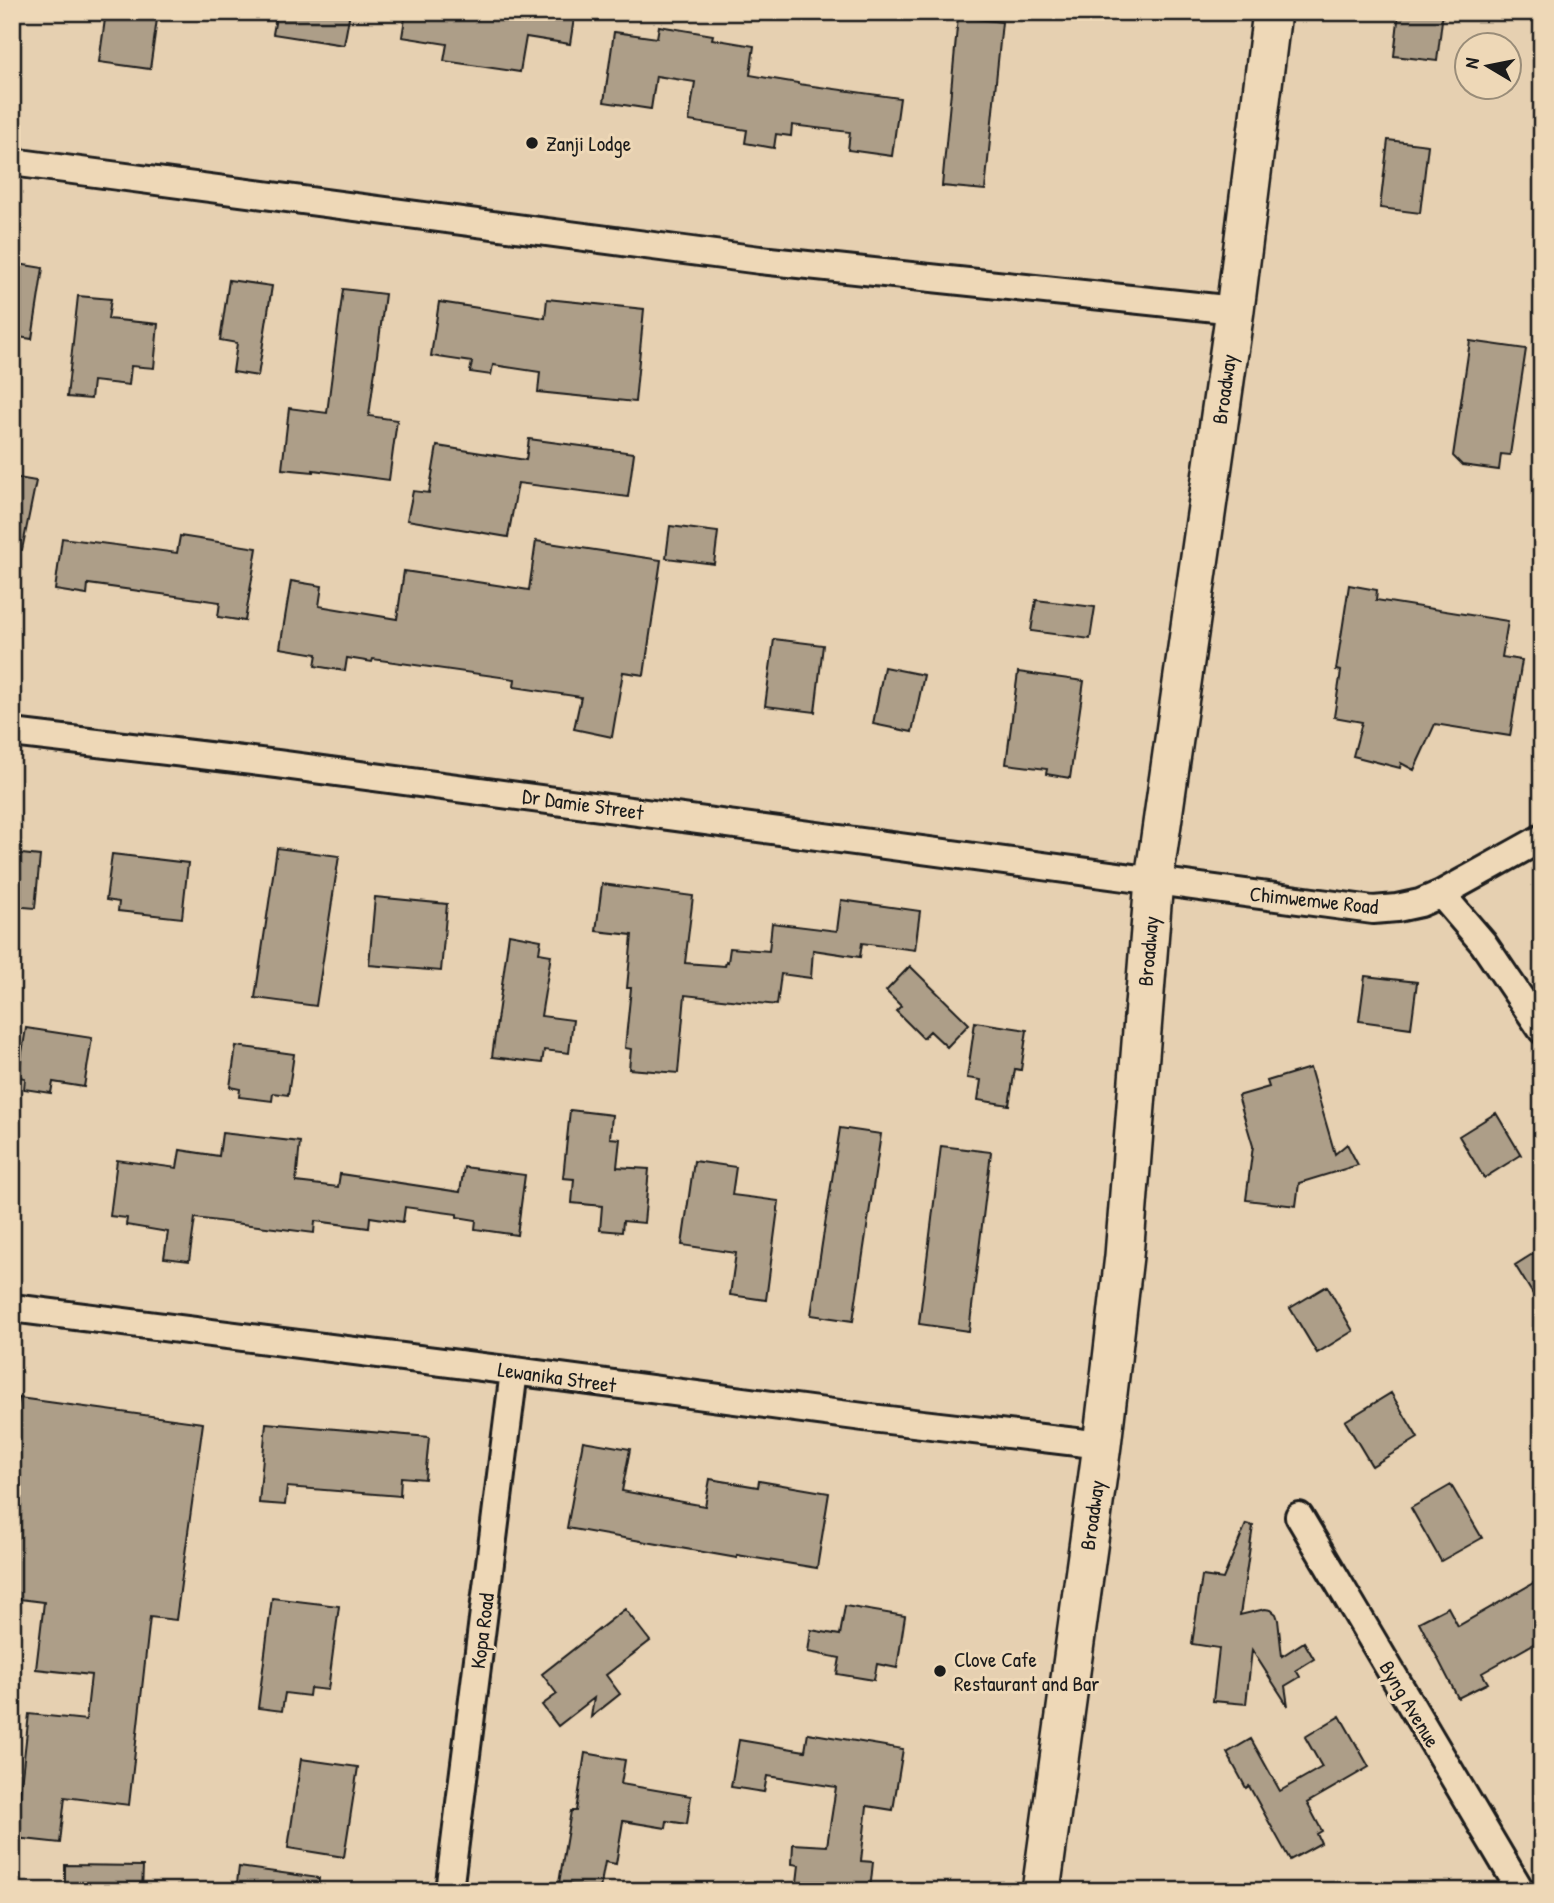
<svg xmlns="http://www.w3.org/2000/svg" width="1554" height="1903" viewBox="0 0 1554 1903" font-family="'Patrick Hand',sans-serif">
<rect width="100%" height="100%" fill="#e6d0b1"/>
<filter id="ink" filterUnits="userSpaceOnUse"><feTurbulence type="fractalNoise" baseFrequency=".0143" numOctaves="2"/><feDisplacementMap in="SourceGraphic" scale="14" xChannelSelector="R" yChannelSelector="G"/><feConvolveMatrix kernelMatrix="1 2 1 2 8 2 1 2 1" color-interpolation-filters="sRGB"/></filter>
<g filter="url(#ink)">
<!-- building -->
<path fill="#ad9e88" stroke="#1c1c1c" stroke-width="2" d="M 106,12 L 158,12 L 150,69 L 99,62 Z
M 277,12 L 350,12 L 344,45 L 273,34 Z
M 406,12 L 575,12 L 570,44 L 526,37 L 520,72 L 444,61 L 447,44 L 402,37 Z
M 1399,12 L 1443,12 L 1437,61 L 1394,56 Z
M 958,17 L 1002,22 L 985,190 L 942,186 Z
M 659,26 L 713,35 L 712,39 L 754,46 L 750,75 L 798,83 L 798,84 L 900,98 L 892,156 L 848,150 L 850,132 L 792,125 L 791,136 L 776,134 L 774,148 L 745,143 L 747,130 L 689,121 L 695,82 L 656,76 L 651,109 L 604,102 L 614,32 L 657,38 Z
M 1388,140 L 1428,145 L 1420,213 L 1380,208 Z
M 12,263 L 43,268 L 32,339 L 12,336 Z
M 229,280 L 272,286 L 258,376 L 233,372 L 237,343 L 220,340 Z
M 343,289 L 385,294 L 369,416 L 397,420 L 389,480 L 313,470 L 313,472 L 282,469 L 289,408 L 327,413 Z
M 78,296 L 111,299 L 108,319 L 158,324 L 154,368 L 131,366 L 129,385 L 93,381 L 91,399 L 67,397 Z
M 547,299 L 644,309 L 635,402 L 538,392 L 540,372 L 493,365 L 491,375 L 470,372 L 472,362 L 431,356 L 439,302 L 545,318 Z
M 1470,341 L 1526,349 L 1510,455 L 1501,454 L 1499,470 L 1462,465 L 1453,456 Z
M 529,439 L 634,453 L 628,497 L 518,483 L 508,537 L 407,520 L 413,491 L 429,493 L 437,446 L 526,460 Z
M 12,477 L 36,481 L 22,550 L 12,549 Z
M 670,526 L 718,532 L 714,564 L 666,558 Z
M 180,536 L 257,548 L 245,621 L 218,617 L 220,602 L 88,584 L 87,595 L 55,590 L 62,538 L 177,553 Z
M 536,541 L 661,560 L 644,675 L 623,672 L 612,737 L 574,729 L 581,697 L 514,687 L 515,679 L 373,659 L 372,662 L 347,658 L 345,671 L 315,666 L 317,654 L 280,648 L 291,581 L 322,586 L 319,606 L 397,619 L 404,571 L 529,590 Z
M 1349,585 L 1377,590 L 1376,600 L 1508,621 L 1502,657 L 1522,660 L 1510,736 L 1435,724 L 1414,770 L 1401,763 L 1400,768 L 1353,756 L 1362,722 L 1334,717 L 1341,671 L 1336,670 Z
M 1036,600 L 1095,607 L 1090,639 L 1031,631 Z
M 774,639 L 823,645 L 815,712 L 765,706 Z
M 884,667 L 924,675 L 912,732 L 873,724 Z
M 1018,672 L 1084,681 L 1070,778 L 1046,774 L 1047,769 L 1006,764 Z
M 277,848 L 339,856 L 316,1006 L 255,998 Z
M 12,853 L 40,856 L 35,908 L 12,906 Z
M 112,854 L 188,863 L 182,918 L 118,911 L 119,902 L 106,900 Z
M 602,884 L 693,896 L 685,963 L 725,966 L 726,961 L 728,962 L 730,948 L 769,951 L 772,923 L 837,931 L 841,900 L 920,911 L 915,950 L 862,943 L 860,957 L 813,950 L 811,978 L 781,974 L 777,1005 L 685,995 L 678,1073 L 629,1069 L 631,1049 L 625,1048 L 631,988 L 627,988 L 632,935 L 596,931 Z
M 375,897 L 447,904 L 441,971 L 369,965 Z
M 509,934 L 541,940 L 539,953 L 551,955 L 541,1016 L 573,1020 L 569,1053 L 544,1050 L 542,1063 L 492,1057 Z
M 910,966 L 969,1024 L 947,1047 L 930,1031 L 923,1038 L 896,1011 L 901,1006 L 886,991 Z
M 1365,976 L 1417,982 L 1411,1028 L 1359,1021 Z
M 975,1022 L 1027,1030 L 1021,1070 L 1015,1069 L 1009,1105 L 978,1100 L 981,1080 L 967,1078 Z
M 26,1028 L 92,1038 L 84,1087 L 53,1082 L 51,1093 L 24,1089 L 25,1078 L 18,1077 Z
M 236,1046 L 294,1054 L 288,1095 L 273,1093 L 272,1101 L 239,1097 L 240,1089 L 230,1087 Z
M 1310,1068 L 1335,1154 L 1347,1144 L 1358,1165 L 1299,1183 L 1296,1206 L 1246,1200 L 1253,1146 L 1238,1096 L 1269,1087 L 1267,1081 Z
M 570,1110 L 612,1115 L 610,1138 L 620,1139 L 617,1167 L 649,1169 L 644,1223 L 623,1221 L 622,1232 L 600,1230 L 602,1206 L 572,1203 L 574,1179 L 563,1178 Z
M 1496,1113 L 1521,1155 L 1484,1178 L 1459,1136 Z
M 840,1128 L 881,1134 L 853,1321 L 811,1315 Z
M 222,1133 L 300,1142 L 296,1182 L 338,1187 L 340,1174 L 460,1192 L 464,1167 L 525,1175 L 517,1235 L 475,1229 L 476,1220 L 457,1217 L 457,1214 L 405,1207 L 403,1222 L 370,1217 L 369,1228 L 315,1221 L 314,1233 L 195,1218 L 189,1261 L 164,1258 L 168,1232 L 126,1225 L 127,1218 L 110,1216 L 117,1160 L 177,1168 L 180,1150 L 219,1156 Z
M 941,1146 L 991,1152 L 969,1331 L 919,1324 Z
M 694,1161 L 736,1167 L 732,1195 L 779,1201 L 766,1300 L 730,1295 L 736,1253 L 682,1245 Z
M 1542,1248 L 1542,1309 L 1515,1265 Z
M 1327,1286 L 1353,1331 L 1317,1353 L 1290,1308 Z
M 1391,1393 L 1418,1438 L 1372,1466 L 1345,1421 Z
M 19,1398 L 203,1423 L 176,1620 L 150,1617 L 129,1805 L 65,1797 L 60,1843 L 15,1838 L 29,1714 L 86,1720 L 91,1675 L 36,1669 L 44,1602 L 12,1598 L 12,1448 Z
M 266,1423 L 429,1437 L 425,1479 L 401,1477 L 400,1496 L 287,1487 L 285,1505 L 259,1503 Z
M 583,1441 L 630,1449 L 622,1491 L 705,1506 L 710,1479 L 758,1487 L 759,1481 L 829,1493 L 817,1568 L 737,1555 L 737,1558 L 567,1528 Z
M 1451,1485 L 1482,1538 L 1441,1561 L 1411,1508 Z
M 1246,1524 L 1253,1526 L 1240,1615 L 1265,1609 L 1271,1610 L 1276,1614 L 1278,1620 L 1282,1656 L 1304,1642 L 1314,1659 L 1296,1670 L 1300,1677 L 1285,1686 L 1288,1706 L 1252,1650 L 1246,1704 L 1213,1701 L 1219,1648 L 1192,1644 L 1202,1576 L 1223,1579 Z
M 1542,1578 L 1542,1639 L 1482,1673 L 1488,1683 L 1458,1698 L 1419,1622 L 1448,1607 L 1458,1626 Z
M 272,1598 L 339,1606 L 328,1690 L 310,1688 L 309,1696 L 285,1693 L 282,1711 L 258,1708 Z
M 845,1606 L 905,1616 L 897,1668 L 877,1664 L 874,1680 L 837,1674 L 840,1658 L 808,1652 L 811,1630 L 840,1635 Z
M 625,1609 L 650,1641 L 606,1675 L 620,1694 L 591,1717 L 594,1698 L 558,1726 L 542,1705 L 557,1694 L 542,1674 Z
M 1340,1716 L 1369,1767 L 1307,1803 L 1322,1831 L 1317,1834 L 1321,1843 L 1290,1860 L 1249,1786 L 1246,1788 L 1227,1753 L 1251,1739 L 1280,1791 L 1322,1767 L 1305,1737 Z
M 808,1733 L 903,1749 L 893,1810 L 867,1806 L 861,1861 L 873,1862 L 870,1891 L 796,1891 L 799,1865 L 792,1864 L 793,1844 L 827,1846 L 836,1787 L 767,1776 L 764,1792 L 731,1787 L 739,1740 L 805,1751 Z
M 585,1753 L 625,1760 L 621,1784 L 691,1796 L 687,1824 L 667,1821 L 666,1828 L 623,1821 L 616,1864 L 605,1862 L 600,1889 L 559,1883 L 571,1811 L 576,1811 Z
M 301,1759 L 358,1767 L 344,1857 L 288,1848 Z
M 65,1865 L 143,1866 L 142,1891 L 65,1891 Z
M 239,1867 L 319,1878 L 318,1891 L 236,1891 Z"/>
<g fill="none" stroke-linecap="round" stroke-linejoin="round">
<!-- minor casing -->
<g stroke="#1c1c1c" stroke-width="32">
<path id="minor" d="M 12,162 L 760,260 L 1235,310
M 12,733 L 277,764 L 1373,910 L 1397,908 L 1420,903 L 1441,894 L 1542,838
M 1441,894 L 1483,943 L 1542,1030
M 12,1308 L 514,1371 L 871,1418 L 1102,1445
M 1299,1516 L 1521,1891
M 449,1891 L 514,1371"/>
</g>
<!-- secondary casing -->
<g stroke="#1c1c1c" stroke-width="42">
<path id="secondary" d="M 1041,1891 L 1102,1445 L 1124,1256 L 1154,880 L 1235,310 L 1272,12"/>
</g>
<!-- minor -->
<use href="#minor" stroke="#eed8b7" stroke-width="26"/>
<!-- secondary -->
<use href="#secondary" stroke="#eed8b7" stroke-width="37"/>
</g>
</g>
<!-- markers -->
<g fill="#1c1c1c" stroke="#eed8b7" stroke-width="2.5">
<circle cx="532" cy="143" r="7"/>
<circle cx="940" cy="1671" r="7"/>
</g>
<g text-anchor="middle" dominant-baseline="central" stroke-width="6" stroke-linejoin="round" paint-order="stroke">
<!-- poi labels -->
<g font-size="21" fill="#1c1c1c" stroke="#eed8b7" text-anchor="start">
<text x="546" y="143">Zanji Lodge</text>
<text x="954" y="1659">Clove Cafe<tspan x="954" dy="24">Restaurant and Bar</tspan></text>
</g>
<!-- street labels -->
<g font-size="21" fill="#1c1c1c" stroke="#eed8b7">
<text transform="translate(1224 389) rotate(-82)">Broadway</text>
<text transform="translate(583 804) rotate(8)">Dr Damie Street</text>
<text transform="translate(1314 900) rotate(6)">Chimwemwe Road</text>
<text transform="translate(1148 951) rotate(-85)">Broadway</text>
<text transform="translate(557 1377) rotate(8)">Lewanika Street</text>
<text transform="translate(1092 1515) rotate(-82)">Broadway</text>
<text transform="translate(482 1631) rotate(-83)">Kopa Road</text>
<text transform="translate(1410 1704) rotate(59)">Byng Avenue</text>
</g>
</g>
<!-- margin -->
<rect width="1554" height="1903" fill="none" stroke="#eed8b7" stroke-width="42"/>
<rect x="21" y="21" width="1512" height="1861" fill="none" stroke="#1c1c1c" stroke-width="2.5" filter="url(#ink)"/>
<!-- north arrow -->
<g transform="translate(1488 66) rotate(280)"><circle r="33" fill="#eed8b7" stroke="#9a8d79" stroke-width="2"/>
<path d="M0-5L12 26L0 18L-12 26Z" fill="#1c1c1c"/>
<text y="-10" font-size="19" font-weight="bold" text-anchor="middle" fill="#1c1c1c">N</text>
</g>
</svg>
